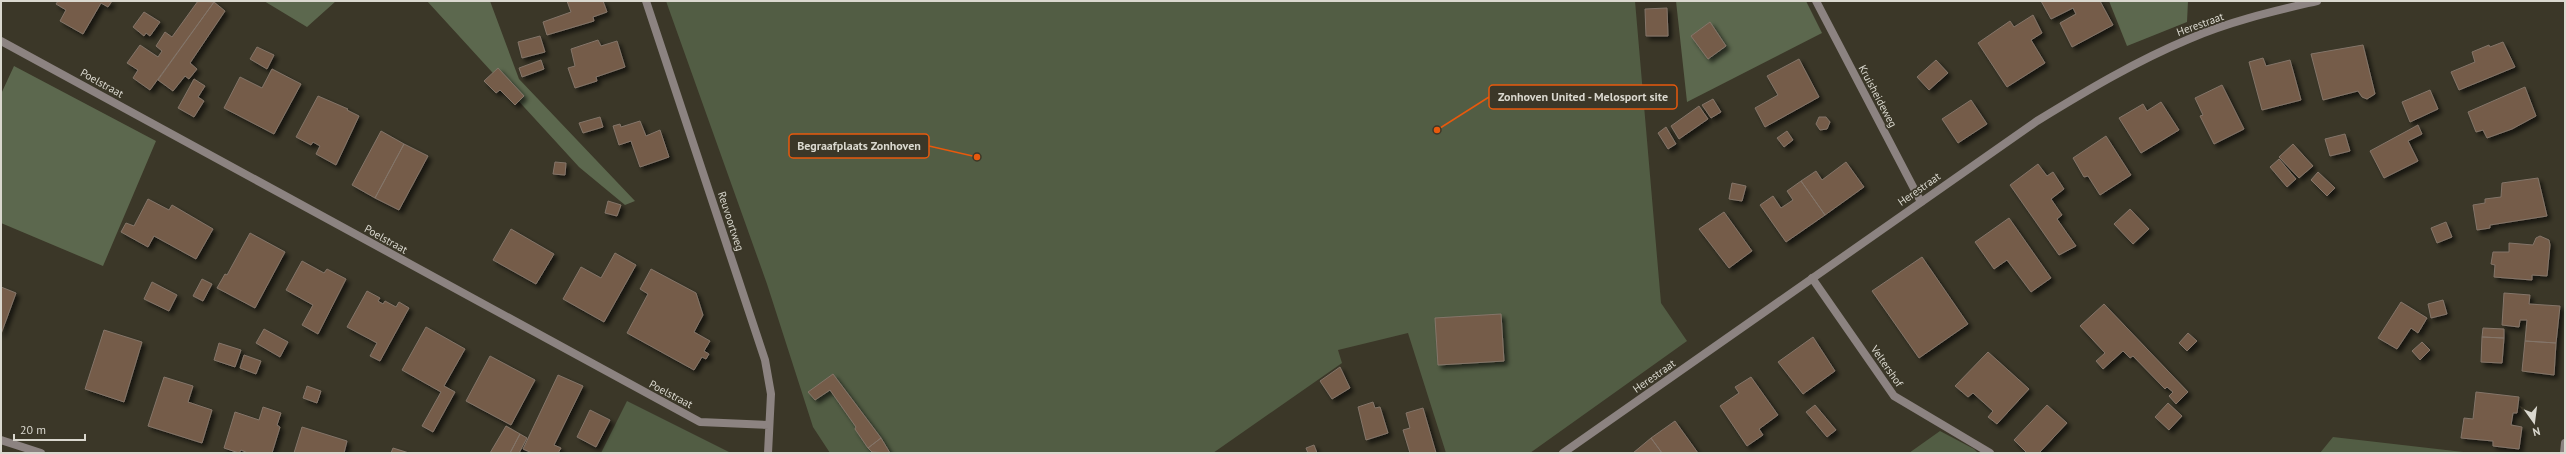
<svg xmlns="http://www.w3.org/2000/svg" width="2566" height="454" viewBox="0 0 2566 454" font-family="'PT Sans',sans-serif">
<defs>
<filter id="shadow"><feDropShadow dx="3.5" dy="3.5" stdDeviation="2" flood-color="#0009"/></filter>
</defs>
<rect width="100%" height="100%" fill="#3b3728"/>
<!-- green -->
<path fill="#525d44" d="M 666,1 L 1635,1 L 1661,303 L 1687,341 L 1530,453 L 1446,453 L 1408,333 L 1338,350 L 1342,363 L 1213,453 L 830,453 L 813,427 L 767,284 Z
M 627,401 L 731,453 L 601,453 Z
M 1940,431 L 1974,449 L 1978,453 L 1909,453 Z
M 2333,437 L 2472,453 L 2320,453 Z"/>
<!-- forest -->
<path fill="#5c684e" d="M 264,1 L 336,1 L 307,27 Z
M 427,1 L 490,1 L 519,79 L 635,201 L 625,205 L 579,167 Z
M 1676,1 L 1806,1 L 1822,33 L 1687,102 Z
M 2109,1 L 2188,1 L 2187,22 L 2127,46 Z
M 14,66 L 156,141 L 103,266 L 1,223 L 1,94 Z"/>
<!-- building -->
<path fill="#745b48" stroke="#847569" filter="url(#shadow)" d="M 58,1 L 112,1 L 108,7 L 101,3 L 83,34 L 60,21 L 66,10 L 56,4 Z
M 198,1 L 214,2 L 150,90 L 133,78 L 138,70 L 127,63 L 140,45 L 158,57 L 162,51 L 156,46 L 165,32 L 172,37 Z
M 567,1 L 603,1 L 607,12 L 593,17 L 594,21 L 547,35 L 543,22 L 571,12 Z
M 2041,1 L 2100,1 L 2113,25 L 2072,47 L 2060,23 L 2076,14 L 2073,8 L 2051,19 Z
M 214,2 L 225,11 L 190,63 L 197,69 L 189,79 L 185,76 L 173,91 L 158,80 Z
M 1667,8 L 1668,36 L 1646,36 L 1645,9 Z
M 144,12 L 160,22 L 150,36 L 146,33 L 144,36 L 133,27 Z
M 2033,15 L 2042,33 L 2031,40 L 2045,63 L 2007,87 L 1978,43 L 2010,21 L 2014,27 Z
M 1710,22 L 1726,46 L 1708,59 L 1691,36 Z
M 540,36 L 545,52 L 522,58 L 518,42 Z
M 598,40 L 601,46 L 617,41 L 625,67 L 596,77 L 597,81 L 575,88 L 568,68 L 575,66 L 571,49 Z
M 2503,42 L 2515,67 L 2459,90 L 2451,72 L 2475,62 L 2472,52 L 2489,45 L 2490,47 Z
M 2363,45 L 2375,94 L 2367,99 L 2362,97 L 2358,91 L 2323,100 L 2311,54 Z
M 257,47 L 274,55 L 267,69 L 250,59 Z
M 2263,58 L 2266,66 L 2290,60 L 2301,100 L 2262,110 L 2249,62 Z
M 1799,59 L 1819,97 L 1765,127 L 1755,108 L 1778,95 L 1767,76 Z
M 541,60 L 544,69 L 522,77 L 519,68 Z
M 1936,60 L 1948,73 L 1929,90 L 1917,77 Z
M 498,68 L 524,96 L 515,105 L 500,90 L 496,93 L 484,81 Z
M 272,69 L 301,84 L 274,134 L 224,108 L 240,77 L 262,88 Z
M 194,79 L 205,86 L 198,97 L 204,101 L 194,117 L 178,108 Z
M 2222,85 L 2244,129 L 2214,144 L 2200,116 L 2203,115 L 2195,98 Z
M 2525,87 L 2536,116 L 2512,129 L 2487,138 L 2483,130 L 2476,132 L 2468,112 Z
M 2430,90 L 2438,109 L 2410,122 L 2402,102 Z
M 318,96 L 348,109 L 347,110 L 359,116 L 336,165 L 316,154 L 320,146 L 313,142 L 311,145 L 296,137 Z
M 1713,99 L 1721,112 L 1711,118 L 1702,105 Z
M 1971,100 L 1987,124 L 1958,143 L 1942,119 Z
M 2161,102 L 2179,130 L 2141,153 L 2119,118 L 2143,104 L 2147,111 Z
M 1699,106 L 1708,119 L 1679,139 L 1671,126 Z
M 600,117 L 603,127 L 583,133 L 579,123 Z
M 1819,117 L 1826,117 L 1830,122 L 1827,129 L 1820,130 L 1816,124 Z
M 640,121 L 646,136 L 660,130 L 669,157 L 640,167 L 631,141 L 619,145 L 613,126 L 620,124 L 621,127 Z
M 2418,125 L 2422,134 L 2408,141 L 2418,161 L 2384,178 L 2370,151 Z
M 1666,127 L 1676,144 L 1668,149 L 1658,133 Z
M 381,131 L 404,144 L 375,198 L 352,185 Z
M 1787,131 L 1793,140 L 1784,147 L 1777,138 Z
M 2345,134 L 2350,151 L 2330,156 L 2325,139 Z
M 2106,136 L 2131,175 L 2100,195 L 2088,176 L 2084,177 L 2073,158 Z
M 404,144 L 428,156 L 399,210 L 375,198 Z
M 2293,144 L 2313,166 L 2299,178 L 2279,157 Z
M 2279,159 L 2296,179 L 2287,187 L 2270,167 Z
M 555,162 L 566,163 L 565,175 L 553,174 Z
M 1846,162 L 1864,187 L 1825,215 L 1801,181 L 1816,171 L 1822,180 Z
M 2038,164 L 2047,176 L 2053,172 L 2064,189 L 2051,199 L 2062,215 L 2057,219 L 2076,246 L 2059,255 L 2010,185 Z
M 2318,172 L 2335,188 L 2327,196 L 2311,180 Z
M 2538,178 L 2547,216 L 2490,225 L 2490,228 L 2477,230 L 2473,205 L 2485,203 L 2485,199 L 2501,197 L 2502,183 Z
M 1801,181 L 1825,215 L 1786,242 L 1760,205 L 1773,196 L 1781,208 L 1793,200 L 1787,191 Z
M 1732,183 L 1746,186 L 1742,201 L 1729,199 Z
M 148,199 L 169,210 L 172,205 L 213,229 L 196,259 L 154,236 L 148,247 L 121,232 L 126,223 L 134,226 Z
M 608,201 L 621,205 L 617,216 L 605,213 Z
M 2130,209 L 2149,229 L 2133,244 L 2114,224 Z
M 1724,212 L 1752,251 L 1729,268 L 1699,229 Z
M 2009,218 L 2051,278 L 2031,292 L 2007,260 L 1994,269 L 1975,242 Z
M 2446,222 L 2452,237 L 2437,243 L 2431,228 Z
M 511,229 L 554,254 L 536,284 L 493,260 Z
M 250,233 L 285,252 L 255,308 L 217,288 L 225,274 L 227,275 Z
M 2540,236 L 2549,240 L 2550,245 L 2547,276 L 2532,275 L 2532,280 L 2494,277 L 2495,265 L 2491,264 L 2493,252 L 2509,252 L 2509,243 L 2533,245 L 2536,238 Z
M 615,253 L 636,265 L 604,322 L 563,299 L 581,267 L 601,278 Z
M 1922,257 L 1968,324 L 1919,358 L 1872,291 Z
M 302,261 L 324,273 L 327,269 L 346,279 L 318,334 L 302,325 L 313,305 L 286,290 Z
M 651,269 L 696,293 L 703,315 L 694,332 L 710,341 L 704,351 L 709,354 L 706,359 L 702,357 L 694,370 L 627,333 L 648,294 L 640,289 Z
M 202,279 L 212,284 L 203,301 L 193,296 Z
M 152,282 L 177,295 L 169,311 L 144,299 Z
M 1,287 L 16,293 L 1,334 Z
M 367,291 L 380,298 L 378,301 L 383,304 L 385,301 L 396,307 L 399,302 L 409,308 L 380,361 L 370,356 L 377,343 L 347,327 Z
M 2504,293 L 2530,295 L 2529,304 L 2560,306 L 2556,343 L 2525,341 L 2527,320 L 2520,320 L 2519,327 L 2502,325 Z
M 2443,300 L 2447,314 L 2431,318 L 2428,304 Z
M 2401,302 L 2427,318 L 2418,333 L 2411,328 L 2397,349 L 2378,338 Z
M 2104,304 L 2188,392 L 2176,404 L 2169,396 L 2173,392 L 2167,387 L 2165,389 L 2133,356 L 2130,358 L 2123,351 L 2103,369 L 2096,361 L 2105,353 L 2080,326 Z
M 1501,314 L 1504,361 L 1438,365 L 1435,318 Z
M 426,327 L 465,349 L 444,386 L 455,392 L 433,432 L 422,426 L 441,392 L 402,370 Z
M 2483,328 L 2504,329 L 2504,338 L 2482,337 Z
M 264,329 L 288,342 L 280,357 L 256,343 Z
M 104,330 L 142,342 L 124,402 L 85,389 Z
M 2188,333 L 2197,341 L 2187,351 L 2179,343 Z
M 1813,337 L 1835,371 L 1803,394 L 1778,362 Z
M 2482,337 L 2504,338 L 2502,363 L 2481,362 Z
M 2525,341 L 2556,343 L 2554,375 L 2522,371 Z
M 2422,342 L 2430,350 L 2420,360 L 2412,351 Z
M 219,343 L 241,350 L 235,367 L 214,360 Z
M 1988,352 L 2029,389 L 1997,424 L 1988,417 L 1993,411 L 1973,393 L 1968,397 L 1955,386 Z
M 244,355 L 261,361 L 256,374 L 240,368 Z
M 490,356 L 535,380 L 511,425 L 466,401 Z
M 1340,367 L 1350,388 L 1332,399 L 1320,381 Z
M 833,374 L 881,438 L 868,448 L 855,429 L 856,427 L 830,390 L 815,400 L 808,392 Z
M 558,375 L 583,386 L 554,445 L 561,448 L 558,453 L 532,453 L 523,449 Z
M 164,377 L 193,386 L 188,402 L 212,410 L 202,443 L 148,426 Z
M 1751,377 L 1778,415 L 1759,429 L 1763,435 L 1747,446 L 1720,406 L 1739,393 L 1735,387 Z
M 307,386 L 321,391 L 317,403 L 303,398 Z
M 2476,392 L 2519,397 L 2517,413 L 2513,413 L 2511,425 L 2522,427 L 2519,449 L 2493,446 L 2493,441 L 2461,438 L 2464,418 L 2473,419 Z
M 1373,402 L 1375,408 L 1380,407 L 1388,433 L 1366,440 L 1358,407 Z
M 2168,403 L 2182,416 L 2169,430 L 2155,417 Z
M 1815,405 L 1836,430 L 1827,437 L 1806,412 Z
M 2047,405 L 2067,423 L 2039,453 L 2027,453 L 2014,440 Z
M 263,407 L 281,413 L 277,425 L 280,427 L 272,453 L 248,453 L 241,450 L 239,453 L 224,448 L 235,412 L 259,420 Z
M 1423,408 L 1436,453 L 1410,453 L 1403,430 L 1410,428 L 1406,413 Z
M 590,410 L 610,420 L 596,447 L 577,437 Z
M 1675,421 L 1698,453 L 1662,453 L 1651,438 Z
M 506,426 L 520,434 L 510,453 L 490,453 Z
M 302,427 L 347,441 L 344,453 L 294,453 Z
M 520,434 L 527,438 L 519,453 L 510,453 Z
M 881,438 L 890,453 L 872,452 L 868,448 Z
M 1651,438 L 1662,453 L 1633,453 Z
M 1314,445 L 1317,453 L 1308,453 L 1306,448 Z
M 393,448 L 409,453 L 391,453 Z"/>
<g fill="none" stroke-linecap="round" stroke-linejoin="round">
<!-- minor -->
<path stroke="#8c8381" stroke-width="8" d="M 646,1 L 765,360 L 771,394 L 768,453
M 1816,1 L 1921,202
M 1,41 L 700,422 L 769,425
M 1812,278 L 1894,396 L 1990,453
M 2564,453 L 2565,443"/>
<!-- tertiary -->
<path stroke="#8c8381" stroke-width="8" d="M 1,440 L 41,453
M 1563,453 L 2037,121 C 2086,91 2136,61 2189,39 C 2230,21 2275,11 2317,1"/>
</g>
<g text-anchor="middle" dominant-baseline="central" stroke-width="3.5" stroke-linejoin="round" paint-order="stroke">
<!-- street labels -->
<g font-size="11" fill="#dad8cf" stroke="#3b3728">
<text transform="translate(2200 24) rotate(-20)">Herestraat</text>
<text transform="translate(102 83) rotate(29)">Poelstraat</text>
<text transform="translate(1878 96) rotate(62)">Kruisheideweg</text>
<text transform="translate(1919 189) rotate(-35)">Herestraat</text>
<text transform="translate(731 221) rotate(72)">Reuvoortweg</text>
<text transform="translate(386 239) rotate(29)">Poelstraat</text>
<text transform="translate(1887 366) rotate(55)">Veltershof</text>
<text transform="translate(1654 376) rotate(-35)">Herestraat</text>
<text transform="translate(671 394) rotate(28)">Poelstraat</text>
</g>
</g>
<!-- callouts -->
<path fill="none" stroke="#e8590c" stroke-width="1.5" d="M1437 130L1489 97M977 157L929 146"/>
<g fill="#e8590c" stroke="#3b3728" stroke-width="1.5">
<circle cx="1437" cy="130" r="4"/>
<circle cx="977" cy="157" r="4"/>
</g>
<g fill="#3b3728" stroke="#e8590c" stroke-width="1.5">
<rect x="1489" y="85" width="188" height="24" rx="4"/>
<rect x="789" y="134" width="140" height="24" rx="4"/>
</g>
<g font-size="12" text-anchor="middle" font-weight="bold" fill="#dad8cf">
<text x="1583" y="101">Zonhoven United - Melosport site</text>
<text x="859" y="150">Begraafplaats Zonhoven</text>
</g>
<!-- border -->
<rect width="2566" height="454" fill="none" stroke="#dad8cf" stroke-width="4"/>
<!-- north arrow -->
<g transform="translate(2534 422) rotate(166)" stroke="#3b3728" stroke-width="3" paint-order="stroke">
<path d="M0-3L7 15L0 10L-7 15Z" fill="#dad8cf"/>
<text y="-6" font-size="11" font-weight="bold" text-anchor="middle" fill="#dad8cf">N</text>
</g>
<!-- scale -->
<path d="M14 434v6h71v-6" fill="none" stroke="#dad8cf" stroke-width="2"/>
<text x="20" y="434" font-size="12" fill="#dad8cf" stroke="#3b3728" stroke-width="3" paint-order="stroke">20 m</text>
</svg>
